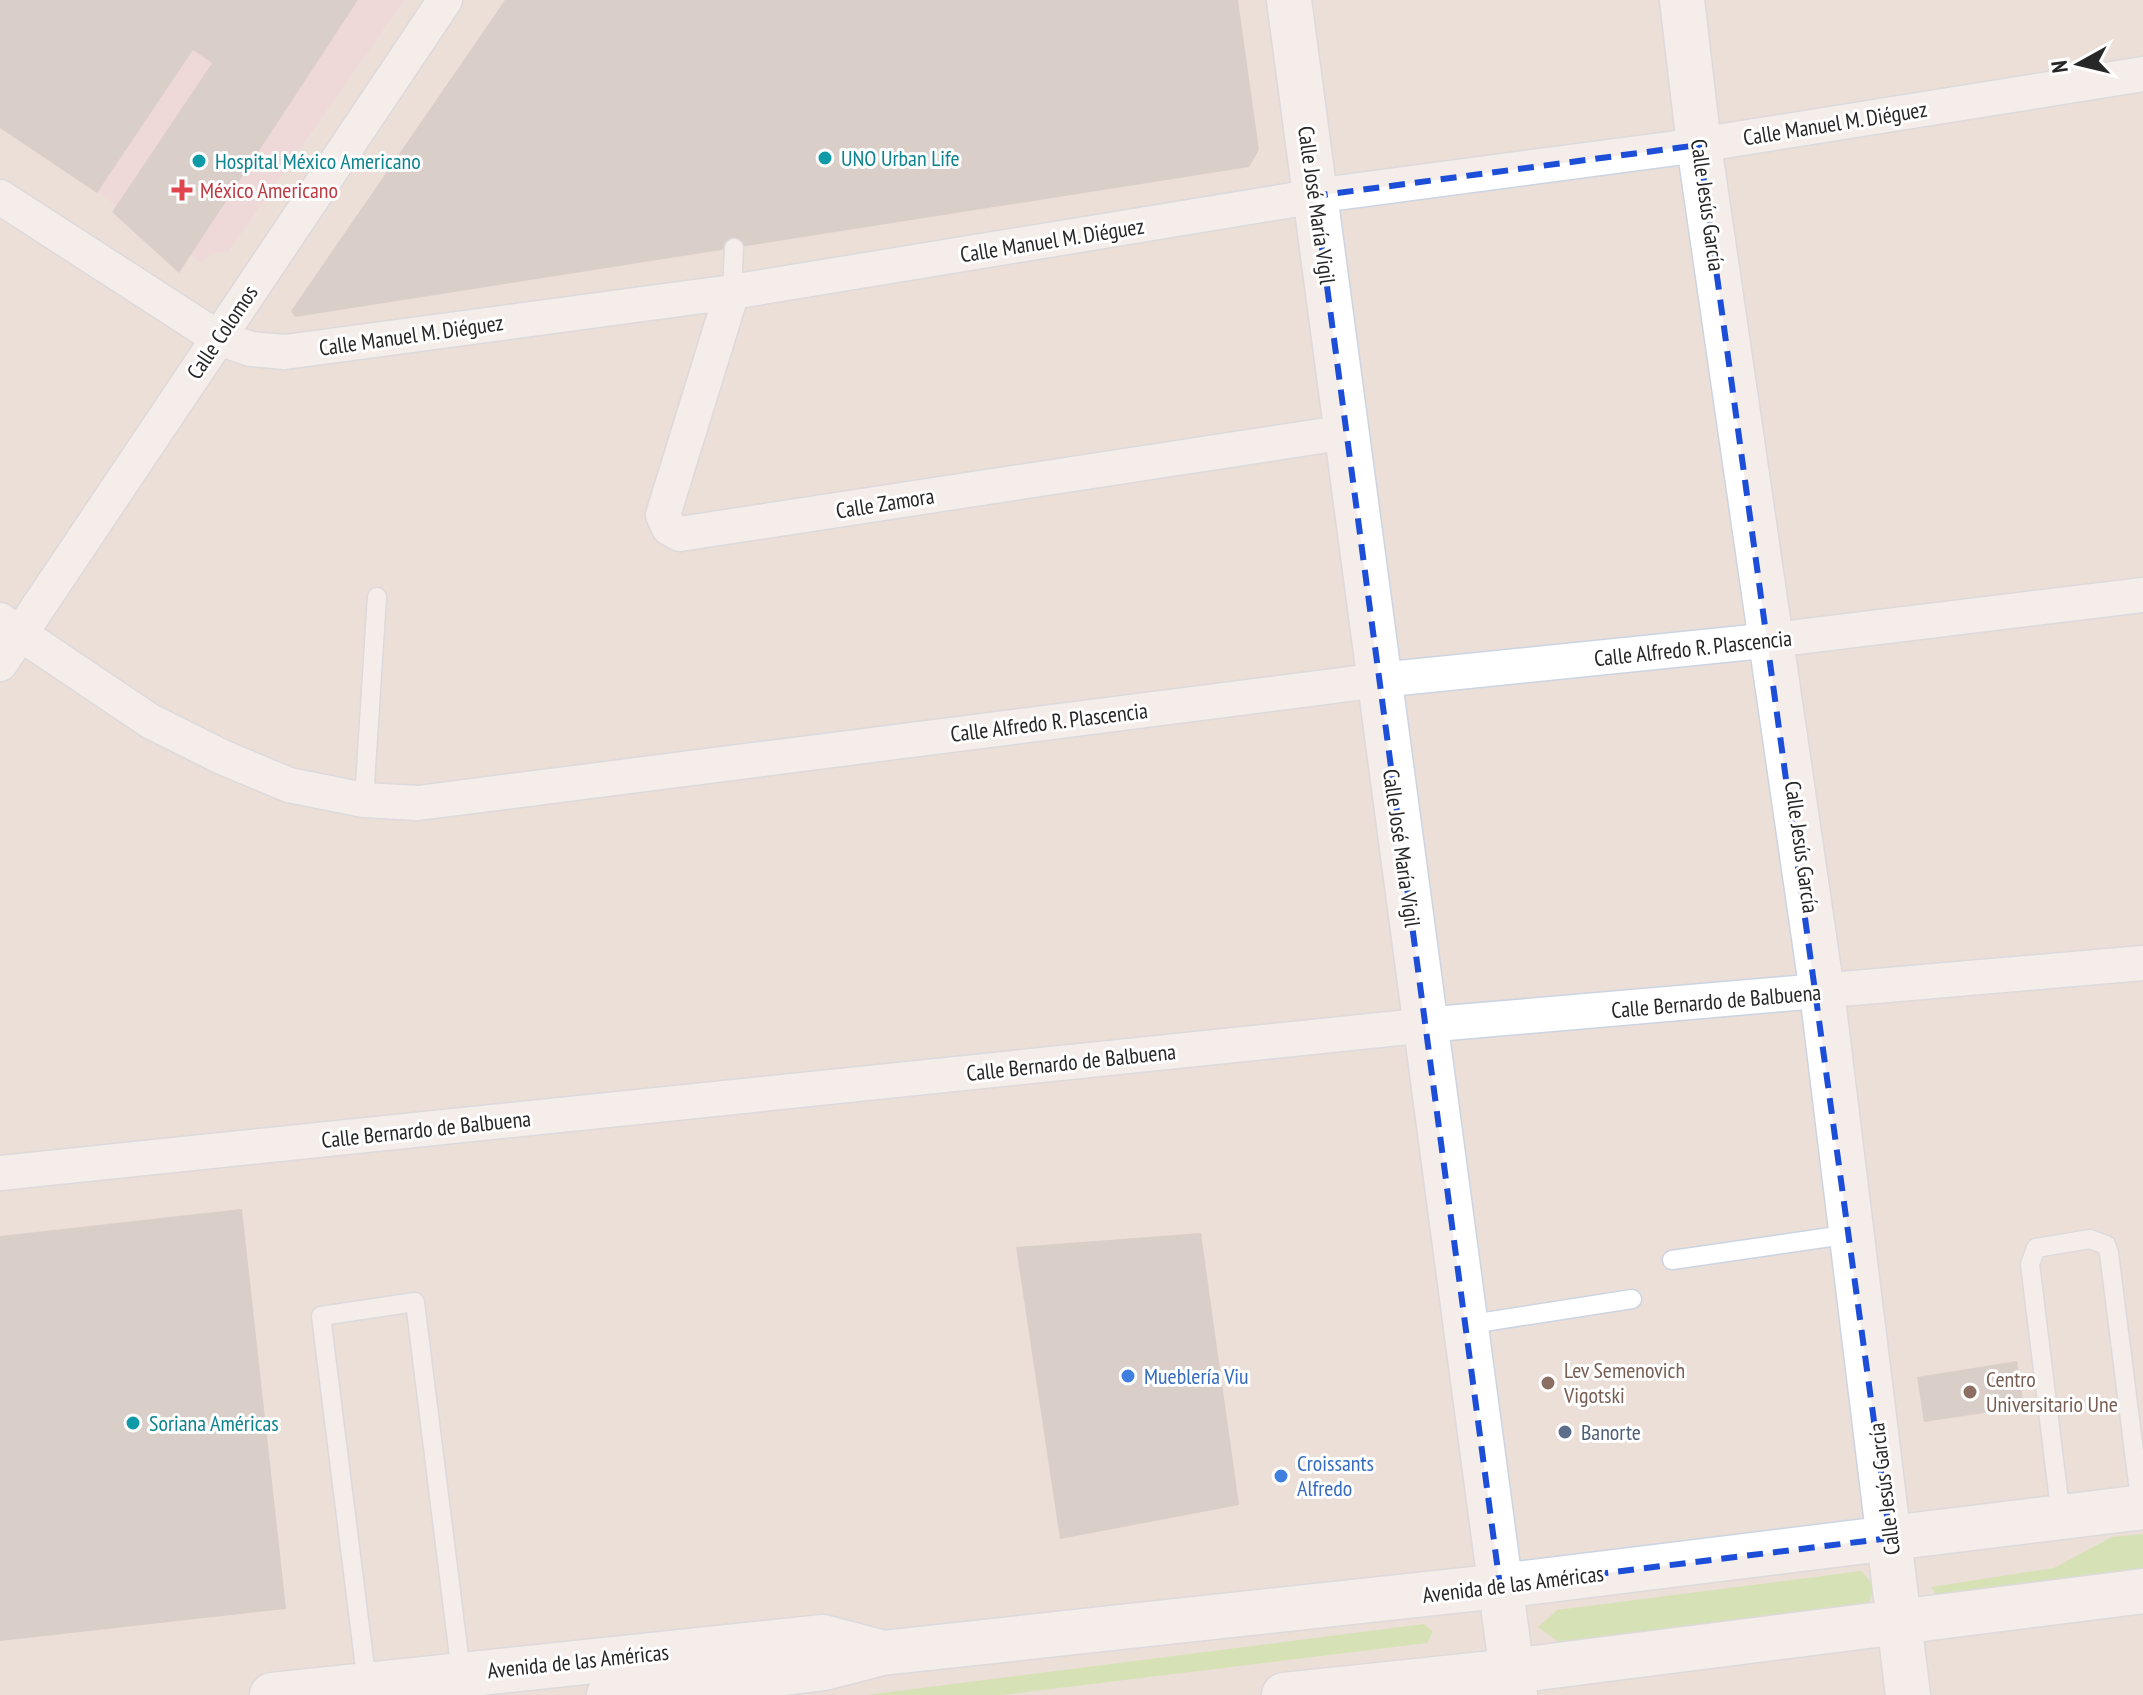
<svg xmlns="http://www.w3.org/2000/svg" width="2143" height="1695" viewBox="0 0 2143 1695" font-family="'PT Sans Narrow',sans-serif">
<rect width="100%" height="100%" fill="#ebdfd7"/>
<!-- medical -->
<path fill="#f4d2da" d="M 0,0 L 404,0 L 228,252 L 214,253 L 201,262 L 0,127 Z"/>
<!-- green -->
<path fill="#bce78e" d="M 2143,1534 L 2143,1573 L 1937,1596 L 1931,1587 L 2054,1568 L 2112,1537 Z
M 1861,1571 L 1875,1586 L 1868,1605 L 1560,1643 L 1538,1627 L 1557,1610 Z
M 1424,1624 L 1433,1632 L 1427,1643 L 1001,1695 L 867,1695 Z"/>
<!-- building -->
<path fill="#c6bcb7" d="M 0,0 L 358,0 L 179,273 L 112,212 L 212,63 L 193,50 L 97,193 L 0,128 Z
M 505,0 L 1238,0 L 1259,150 L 1249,167 L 295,317 L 291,311 Z
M 242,1209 L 286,1609 L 0,1641 L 0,1236 Z
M 1201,1233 L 1239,1505 L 1060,1539 L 1016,1247 Z
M 2017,1361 L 2024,1407 L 1924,1422 L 1917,1377 Z"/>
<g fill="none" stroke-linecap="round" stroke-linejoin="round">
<!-- lane casing -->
<g stroke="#ccd4e2" stroke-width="21">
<path id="lane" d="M 732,292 L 734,248
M 364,800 L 377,597
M 1672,1260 L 1851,1234
M 1465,1325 L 1632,1299
M 2061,1517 L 2030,1264 L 2036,1248 L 2090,1239 L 2106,1245 L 2109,1253 L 2141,1507
M 367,1684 L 321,1316 L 415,1302 L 461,1673"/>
</g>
<!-- street casing -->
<g stroke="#ccd4e2" stroke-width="37">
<path id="street" d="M 0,197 L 218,338 L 251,349 L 285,352 L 732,292 L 1329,194 L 1699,145 L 2143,74
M 732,292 L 663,515 L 669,528 L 680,534 L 1347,432
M 0,620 L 150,721 L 222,757 L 289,785 L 364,800 L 418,803 L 1380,680 L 1772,640 L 2143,595
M 0,664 L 445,0
M 0,1173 L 1447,1023 L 2143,963"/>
</g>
<!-- secondary casing -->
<g stroke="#ccd4e2" stroke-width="47">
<path id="secondary" d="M 1289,0 L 1515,1695
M 1682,0 L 1699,145 L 1822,992 L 1908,1695
M 272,1695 L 823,1637 L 880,1652
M 609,1695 L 824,1668 L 882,1653 L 1500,1586 L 2143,1507
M 1284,1695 L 1512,1671 L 2143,1591"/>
</g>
<!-- lane -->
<use href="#lane" stroke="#fff" stroke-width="18"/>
<!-- street -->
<use href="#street" stroke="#fff" stroke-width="34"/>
<!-- secondary -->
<use href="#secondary" stroke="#fff" stroke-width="44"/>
</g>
<!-- marked area -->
<path d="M0 0H2143V1695H0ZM 1699,145 L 1890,1538 L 1500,1586 L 1315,196 Z" fill="#ebdfd7" fill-opacity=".55" fill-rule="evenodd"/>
<path fill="none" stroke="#1d4ed8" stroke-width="6" stroke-dasharray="16 10" stroke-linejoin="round" d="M 1699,145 L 1890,1538 L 1500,1586 L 1315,196 Z"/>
<!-- markers -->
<g fill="#0f9aa8" stroke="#fff" stroke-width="3">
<circle cx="825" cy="158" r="8"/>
<circle cx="199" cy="161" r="8"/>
<circle cx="133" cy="1423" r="8"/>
</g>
<path fill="#e0444e" stroke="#fff" stroke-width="3" d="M178 178h8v8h8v8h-8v8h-8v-8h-8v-8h8z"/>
<g fill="#3f7fe0" stroke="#fff" stroke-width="3">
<circle cx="1128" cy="1376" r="8"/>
<circle cx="1281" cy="1476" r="8"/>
</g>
<g fill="#8d6e63" stroke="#fff" stroke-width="3">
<circle cx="1548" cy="1383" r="8"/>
<circle cx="1970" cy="1392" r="8"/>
</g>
<circle fill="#5c6f8a" stroke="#fff" stroke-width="3" cx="1565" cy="1432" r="8"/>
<g text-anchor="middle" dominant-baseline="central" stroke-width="6" stroke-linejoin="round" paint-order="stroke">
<!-- street labels -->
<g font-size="22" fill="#272727" stroke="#fff">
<text transform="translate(1835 123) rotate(-9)">Calle Manuel M. Diéguez</text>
<text transform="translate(1317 205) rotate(82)">Calle José María Vigil</text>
<text transform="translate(1708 205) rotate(82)">Calle Jesús García</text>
<text transform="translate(1052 240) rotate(-9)">Calle Manuel M. Diéguez</text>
<text transform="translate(222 332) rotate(-56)">Calle Colomos</text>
<text transform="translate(411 335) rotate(-8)">Calle Manuel M. Diéguez</text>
<text transform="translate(885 503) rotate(-9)">Calle Zamora</text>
<text transform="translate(1693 648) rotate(-6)">Calle Alfredo R. Plascencia</text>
<text transform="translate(1049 722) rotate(-7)">Calle Alfredo R. Plascencia</text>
<text transform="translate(1802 847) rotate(82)">Calle Jesús García</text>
<text transform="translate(1402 848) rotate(82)">Calle José María Vigil</text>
<text transform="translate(1716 1001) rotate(-5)">Calle Bernardo de Balbuena</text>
<text transform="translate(1071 1062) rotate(-6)">Calle Bernardo de Balbuena</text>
<text transform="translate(426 1129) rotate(-6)">Calle Bernardo de Balbuena</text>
<text transform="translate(1884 1489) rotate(-97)">Calle Jesús García</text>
<text transform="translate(1513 1584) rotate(-7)">Avenida de las Américas</text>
<text transform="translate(578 1661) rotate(-6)">Avenida de las Américas</text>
</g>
<!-- culture labels -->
<g font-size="22" fill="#0d838f" stroke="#fff" text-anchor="start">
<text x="841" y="158">UNO Urban Life</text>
<text x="215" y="161">Hospital México Americano</text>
<text x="149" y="1423">Soriana Américas</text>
</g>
<!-- health labels -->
<g font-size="22" fill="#be3a42" stroke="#fff" text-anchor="start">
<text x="200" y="190">México Americano</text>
</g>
<!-- education labels -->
<g font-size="22" fill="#785e54" stroke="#fff" text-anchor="start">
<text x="1564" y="1370">Lev Semenovich<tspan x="1564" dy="25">Vigotski</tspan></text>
<text x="1986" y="1379">Centro<tspan x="1986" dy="25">Universitario Une</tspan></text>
</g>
<!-- shop labels -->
<g font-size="22" fill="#366cbe" stroke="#fff" text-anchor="start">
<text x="1144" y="1376">Mueblería Viu</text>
<text x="1297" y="1463">Croissants<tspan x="1297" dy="25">Alfredo</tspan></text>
</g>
<!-- service labels -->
<g font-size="22" fill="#4e5e75" stroke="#fff" text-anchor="start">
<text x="1581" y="1432">Banorte</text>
</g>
</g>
<!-- north arrow -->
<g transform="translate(2079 64) rotate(262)" stroke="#ffffff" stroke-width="6" paint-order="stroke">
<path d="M0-6L14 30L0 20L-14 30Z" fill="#272727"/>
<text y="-12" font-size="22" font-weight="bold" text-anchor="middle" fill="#272727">N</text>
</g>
</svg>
